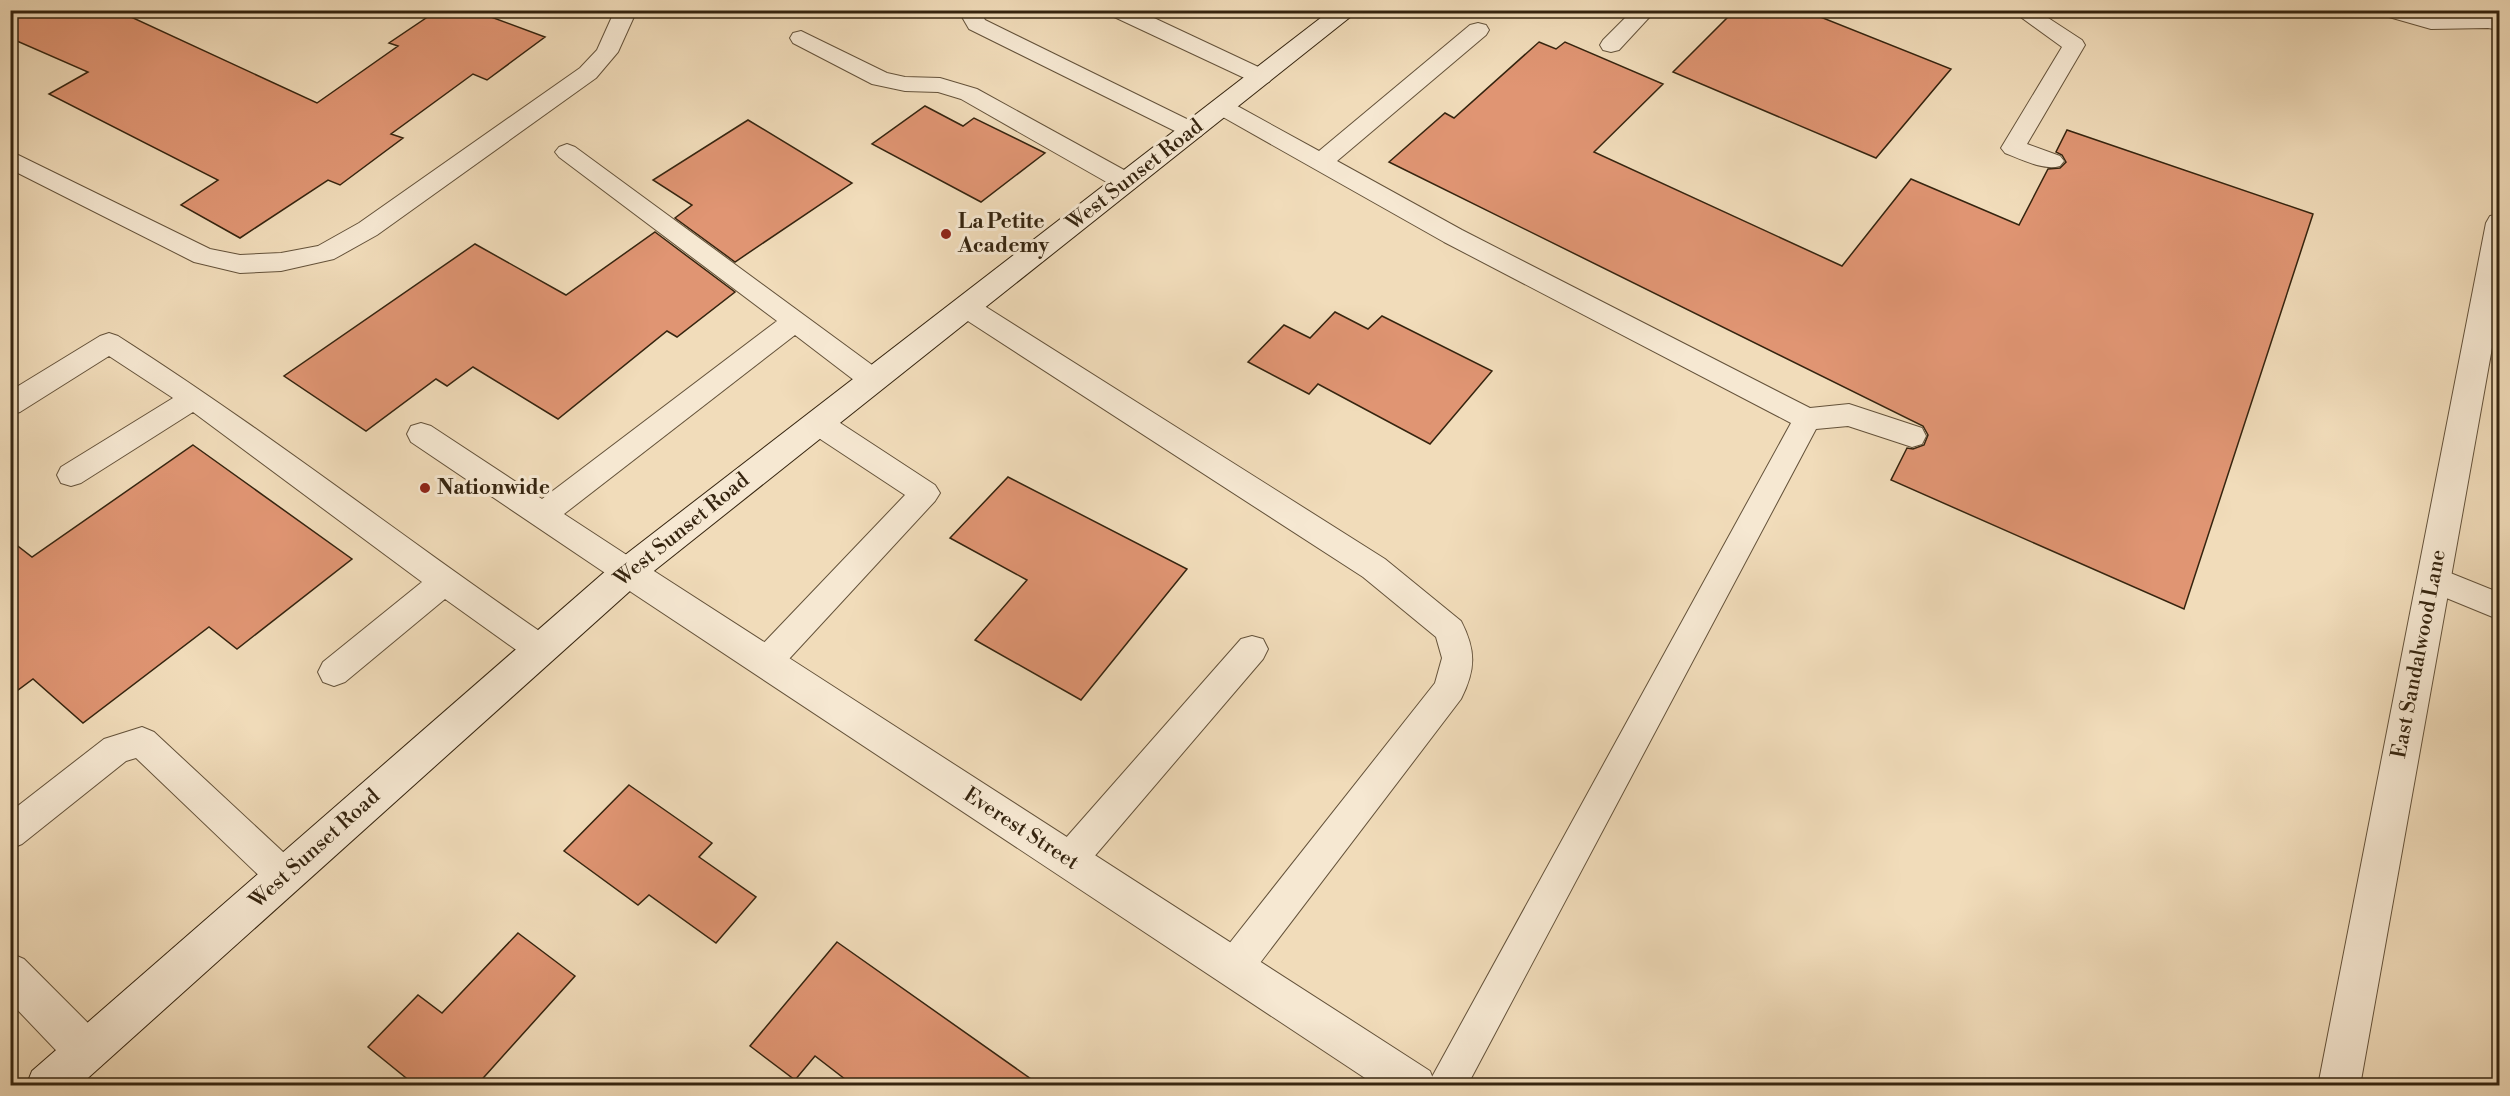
<svg xmlns="http://www.w3.org/2000/svg" width="2510" height="1096" viewBox="0 0 2510 1096" font-family="'Libre Bodoni',serif">
<rect width="100%" height="100%" fill="#f1dcba"/>
<filter id="stains"><feTurbulence type="fractalNoise" baseFrequency=".00333" numOctaves="4"/><feColorMatrix values="0 0 0 0 .2 0 0 0 0 .09 0 0 0 0 .02 0 0 0 .5 -.17"/></filter>
<radialGradient id="worn" r=".72"><stop offset=".6" stop-color="#630" stop-opacity="0"/><stop offset="1" stop-color="#630" stop-opacity=".3"/></radialGradient>
<!-- building -->
<path fill="#e09573" stroke="#35240f" stroke-width="1.5" d="M 10,10 L 116,10 L 317,103 L 398,46 L 389,43 L 438,10 L 472,10 L 545,37 L 487,80 L 473,74 L 391,134 L 403,138 L 340,185 L 328,180 L 240,238 L 181,205 L 218,180 L 49,94 L 88,72 L 10,38 Z
M 1735,10 L 1803,10 L 1951,69 L 1876,158 L 1673,72 Z
M 1539,42 L 1556,49 L 1565,42 L 1663,84 L 1594,152 L 1842,266 L 1911,179 L 2019,225 L 2048,169 L 2060,168 L 2066,162 L 2062,155 L 2056,152 L 2067,130 L 2313,214 L 2184,609 L 1891,480 L 1907,448 L 1913,449 L 1924,445 L 1928,435 L 1923,426 L 1389,162 L 1445,113 L 1454,118 Z
M 925,106 L 963,126 L 974,118 L 1045,153 L 981,202 L 872,144 Z
M 748,120 L 852,183 L 735,262 L 675,218 L 692,205 L 653,180 Z
M 655,232 L 735,292 L 677,337 L 667,331 L 558,419 L 473,367 L 447,386 L 436,379 L 366,431 L 284,376 L 475,244 L 566,295 Z
M 1335,312 L 1368,329 L 1382,316 L 1492,371 L 1430,444 L 1318,384 L 1309,394 L 1248,362 L 1284,325 L 1310,338 Z
M 193,445 L 352,559 L 237,649 L 209,627 L 83,723 L 33,679 L 10,696 L 10,540 L 32,557 Z
M 1008,477 L 1187,569 L 1081,700 L 975,640 L 1027,580 L 950,538 Z
M 629,785 L 712,843 L 699,857 L 756,897 L 716,943 L 649,895 L 638,905 L 564,851 Z
M 518,933 L 575,976 L 476,1086 L 416,1086 L 368,1047 L 418,995 L 442,1013 Z
M 837,942 L 1041,1086 L 854,1086 L 815,1056 L 795,1080 L 750,1046 Z"/>
<g fill="none" stroke-linecap="round" stroke-linejoin="round">
<!-- lane casing -->
<g stroke="#64523a" stroke-width="2">
<path id="lane" d="M 615,10 L 637,10 L 618,52 L 596,78 L 377,235 L 334,259 L 281,271 L 240,273 L 194,262 L 10,169 L 10,151 L 210,249 L 240,255 L 281,253 L 318,246 L 359,223 L 580,68 L 597,50 Z
M 958,10 L 980,10 L 985,20 L 1201,126 L 1205,131 L 1201,136 L 1193,138 L 1185,136 L 969,29 Z
M 1108,10 L 1137,10 L 1269,72 L 1272,77 L 1269,82 L 1261,84 L 1253,82 L 1110,15 Z
M 1633,10 L 1656,10 L 1619,50 L 1611,52 L 1603,50 L 1600,45 L 1603,40 Z
M 2011,10 L 2036,10 L 2082,40 L 2085,45 L 2027,144 L 2060,156 L 2064,161 L 2060,166 C 2043,171 2021,159 2005,153 L 2001,148 L 2062,47 Z
M 2380,10 L 2415,10 L 2432,15 L 2488,14 L 2500,17 L 2500,30 L 2488,28 L 2431,29 L 2382,15 Z
M 1478,23 L 1486,25 L 1489,30 L 1486,35 L 1337,161 L 1462,230 L 1810,408 L 1849,404 L 1922,428 L 1926,436 L 1922,444 L 1912,447 L 1848,426 L 1816,429 L 1467,1086 L 1427,1086 L 1791,423 L 1444,242 L 1214,112 L 1210,107 L 1214,102 L 1222,100 L 1230,102 L 1319,151 L 1470,25 Z
M 801,31 L 887,73 L 905,77 L 940,78 L 977,89 L 1135,176 L 1138,182 L 1135,188 L 1126,190 L 1117,188 L 961,99 L 938,92 L 905,91 L 872,84 L 793,43 L 790,38 L 793,33 Z
M 567,144 L 575,147 L 883,373 L 887,380 L 883,387 L 873,390 L 863,387 L 795,335 L 564,514 L 639,563 L 643,572 L 639,581 L 628,584 L 617,581 L 411,442 L 407,434 L 411,426 L 421,423 L 431,426 L 542,499 L 777,321 L 559,157 L 555,152 L 559,147 Z
M 966,298 L 975,300 L 1385,559 L 1461,621 C 1476,650 1476,669 1461,699 L 1247,980 L 1234,985 L 1221,980 L 1216,967 L 1221,954 L 1435,683 L 1442,658 L 1436,637 L 1363,577 L 957,314 L 953,307 L 957,300 Z
M 109,333 L 118,336 C 267,431 406,540 551,639 L 556,649 L 551,659 L 540,662 L 529,659 L 445,599 L 345,682 L 334,686 L 323,682 L 318,672 L 323,662 L 422,582 L 193,412 L 81,483 L 71,486 L 61,483 L 57,475 L 61,467 L 173,398 L 109,356 L 20,412 L 10,415 L 10,391 L 100,336 Z
M 818,412 L 828,415 L 935,485 L 940,493 L 935,501 L 777,672 L 766,676 L 755,672 L 750,662 L 755,652 L 905,495 L 808,431 L 804,423 L 808,415 Z
M 2433,566 L 2500,593 L 2500,620 L 2422,588 L 2418,579 L 2422,570 Z
M 1252,636 L 1263,639 L 1268,649 L 1263,659 L 1081,872 L 1069,876 L 1057,872 L 1052,860 L 1057,848 L 1241,639 Z
M 142,727 L 154,732 L 296,864 L 302,876 L 296,888 L 284,893 L 272,888 L 136,758 L 126,761 L 22,844 L 10,849 L 10,812 L 104,739 Z"/>
</g>
<!-- street casing -->
<g stroke="#64523a" stroke-width="2">
<path id="street" d="M 2500,214 L 2500,303 L 2360,1086 L 2318,1086 L 2486,223 L 2490,216 Z
M 628,558 L 640,562 L 1430,1071 L 1436,1086 L 1377,1086 L 616,582 L 611,572 L 616,562 Z
M 10,953 L 24,959 L 101,1036 L 107,1051 L 101,1066 L 86,1072 L 71,1066 L 10,1002 Z"/>
</g>
<!-- secondary casing -->
<g stroke="#35240f" stroke-width="2">
<path id="secondary" d="M 1331,10 L 1359,10 L 640,582 L 79,1086 L 26,1086 L 32,1071 L 616,562 Z"/>
</g>
<!-- lane -->
<use href="#lane" fill="#f6e8d2" fill-rule="evenodd"/>
<!-- street -->
<use href="#street" fill="#f6e8d2" fill-rule="evenodd"/>
<!-- secondary -->
<use href="#secondary" fill="#f6e8d2" fill-rule="evenodd"/>
</g>
<!-- markers -->
<g fill="#8f2418" stroke="#f6e8d2" stroke-width="2">
<circle cx="946" cy="234" r="6"/>
<circle cx="425" cy="488" r="6"/>
</g>
<g text-anchor="middle" dominant-baseline="central" stroke-width="6" stroke-linejoin="round" paint-order="stroke">
<!-- street labels -->
<g font-size="21" fill="#35240f" stroke="#f6e8d2">
<text transform="translate(1135 175) rotate(-38)">West Sunset Road</text>
<text transform="translate(682 530) rotate(-39)">West Sunset Road</text>
<text transform="translate(2419 654) rotate(-79)">East Sandalwood Lane</text>
<text transform="translate(1021 829) rotate(33)">Everest Street</text>
<text transform="translate(315 849) rotate(-42)">West Sunset Road</text>
</g>
<!-- poi labels -->
<g font-size="21" font-weight="bold" fill="#35240f" stroke="#f6e8d2" text-anchor="start">
<text x="958" y="222">La Petite<tspan x="958" dy="24">Academy</tspan></text>
<text x="437" y="488">Nationwide</text>
</g>
</g>
<!-- margin -->
<rect width="2510" height="1096" fill="none" stroke="#f1dcba" stroke-width="36"/>
<rect x="12" y="12" width="2486" height="1072" fill="none" stroke="#35240f" stroke-width="3"/>
<rect x="18" y="18" width="2474" height="1060" fill="none" stroke="#35240f" stroke-width="1.5"/>
<rect width="100%" height="100%" filter="url(#stains)"/>
<rect width="100%" height="100%" fill="url(#worn)"/>
</svg>
